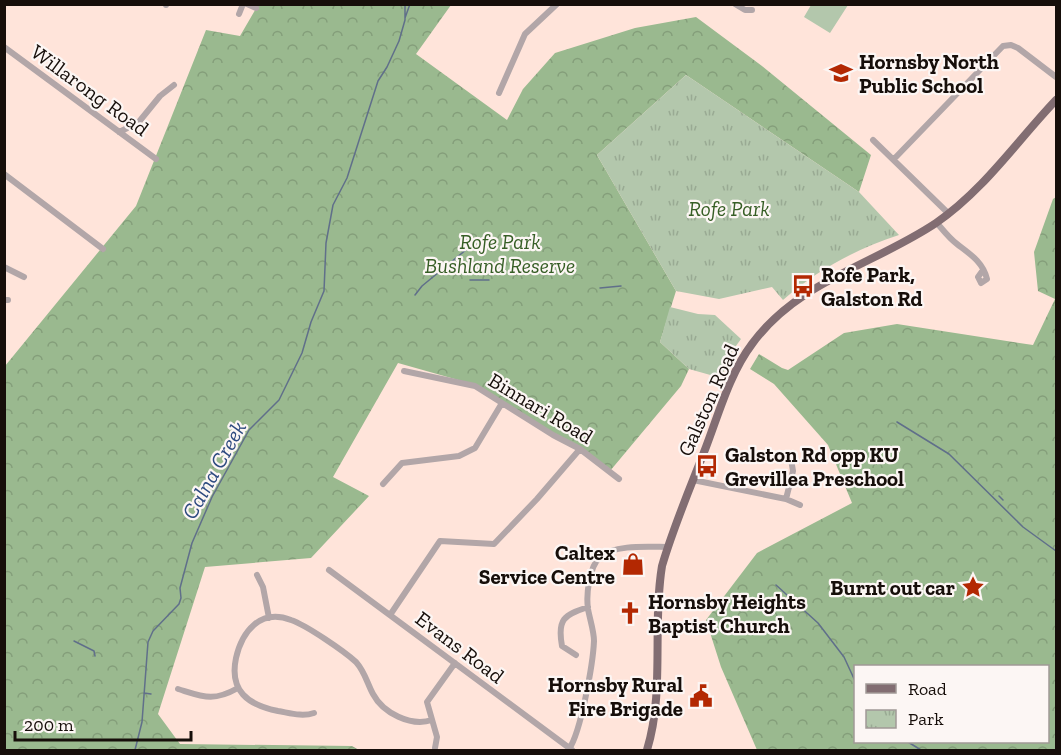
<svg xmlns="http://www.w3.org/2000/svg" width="1061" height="755" viewBox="0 0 1061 755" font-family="'Zilla Slab',serif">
<defs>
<pattern id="forest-crowns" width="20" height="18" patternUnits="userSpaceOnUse" patternTransform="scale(1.5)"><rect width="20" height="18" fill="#9ab98f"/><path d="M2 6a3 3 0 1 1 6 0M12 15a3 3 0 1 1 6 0" fill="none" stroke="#849e7a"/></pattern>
<pattern id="park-tufts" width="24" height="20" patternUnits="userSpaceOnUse" patternTransform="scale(1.5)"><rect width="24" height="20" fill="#b3c7ac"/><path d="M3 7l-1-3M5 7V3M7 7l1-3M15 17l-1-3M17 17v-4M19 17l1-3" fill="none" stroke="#99aa93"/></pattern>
</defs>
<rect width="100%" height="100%" fill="#ffe4da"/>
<!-- green -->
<path fill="#b3c7ac" d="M 811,5 L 811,4 L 848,5 L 830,33 L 804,17 Z"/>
<!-- forest -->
<path fill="url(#forest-crowns)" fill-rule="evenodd" d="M 258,5 L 451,5 L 416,54 L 507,120 L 523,89 L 555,53 L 635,28 L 696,17 L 762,66 L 871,155 L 859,192 L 686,75 L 597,155 L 676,291 L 660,342 L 689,369 L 681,386 L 610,471 L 476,385 L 398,363 L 333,477 L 369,496 L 311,558 L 205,567 L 158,714 L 180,744 L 352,746 L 359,750 L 5,750 L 5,366 L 136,206 L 206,30 L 240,36 Z
M 1056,197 L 1056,750 L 757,750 L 721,667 L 706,620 L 757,553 L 852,503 L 828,445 L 774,384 L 750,369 L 759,354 L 782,368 L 788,370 L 844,333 L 897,324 L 1033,345 L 1055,299 L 1038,291 L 1034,252 L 1053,199 ZM 856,666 L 1048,666 L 1048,742 L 856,742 Z"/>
<!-- park -->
<path fill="url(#park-tufts)" d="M 686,75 L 859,192 L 899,235 C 856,249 817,270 783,300 L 772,287 L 719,299 L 676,291 L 597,155 Z
M 670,307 L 698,314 L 715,315 L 741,339 L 733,350 L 721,378 L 689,369 L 660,342 Z"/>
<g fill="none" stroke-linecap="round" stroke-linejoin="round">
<!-- stream -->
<path stroke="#606f8a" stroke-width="1.5" d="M 405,18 L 410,4
M 399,41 L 405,20 L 405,4
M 470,280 L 489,280
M 600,288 L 621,286
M 415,295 L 422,286 L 467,249
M 897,422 L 949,454 L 1023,527 L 1056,551
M 999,496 L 1003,500
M 776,585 L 818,623 L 844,657 L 856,683
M 74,641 L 94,651 L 95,656
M 144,693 L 151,694
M 908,742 L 921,750
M 135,750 L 142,722 L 148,642 L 153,631 L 179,604 L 181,598 L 180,588 L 192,543 L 212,497 L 249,430 L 279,400 L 302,353 L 311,322 L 324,291 L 326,243 L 333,205 L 347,178 L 378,81 L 387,67 L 399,41"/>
<!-- minor -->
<path stroke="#b2a6a8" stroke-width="6" d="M 166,4 L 166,5
M 247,4 L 256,8
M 735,4 L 745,10 L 752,10
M 239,14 L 243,4
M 4,47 L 156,159
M 499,93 L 525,34 L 557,4
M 119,132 L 138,123 L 160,96 L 174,85
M 873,140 L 949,214
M 894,159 L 1003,46 L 1011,45 L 1018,48 L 1056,77
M 4,174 L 103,249
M 937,223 C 943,230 949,238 957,244 C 970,254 983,262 987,279 L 981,283 L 978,277 L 983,270
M 4,267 L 24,277
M 4,300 L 8,300
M 404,371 L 475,386 L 553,435 L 580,449 L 619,479
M 693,480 L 786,499 L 793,471 L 791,459
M 383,484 L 402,463 L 459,456 L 475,448 L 502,403
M 786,499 L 800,505
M 329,570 L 572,750
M 257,575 L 263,587 L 269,618
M 390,615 L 440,541 L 494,544 L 537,499 L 580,449
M 576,655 L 562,646 C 557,619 564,615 588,607
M 178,689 C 204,697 213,702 238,688
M 314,713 C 302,717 290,713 278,711 C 248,705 229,691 236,658 C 242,632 260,608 291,620 C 306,625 344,651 356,662 C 365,672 367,683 373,694 C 383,713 411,727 432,720
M 435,748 L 437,737 L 427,702 L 455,663
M 569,749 C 581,732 593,663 594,641 C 594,631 590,620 588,609 C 586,595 589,567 600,557 C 614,544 650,547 668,547"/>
<!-- major -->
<path stroke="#826d72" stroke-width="8" d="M 647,750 C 665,691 652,627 662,566 C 674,525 691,486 706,447 C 719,413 730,373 752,344 C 798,281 875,264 936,223 C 984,190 1017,141 1056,100"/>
</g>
<!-- icons -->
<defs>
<g id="school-bare" transform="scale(1.8)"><path d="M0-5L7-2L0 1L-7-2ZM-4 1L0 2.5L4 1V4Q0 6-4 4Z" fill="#b32802" stroke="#fcf6f4" stroke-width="2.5" paint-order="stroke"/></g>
<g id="bus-bare" transform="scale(1.8)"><path d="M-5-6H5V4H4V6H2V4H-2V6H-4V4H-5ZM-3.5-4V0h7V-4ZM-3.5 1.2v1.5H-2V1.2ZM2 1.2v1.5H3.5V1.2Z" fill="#b32802" stroke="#fcf6f4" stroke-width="2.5" paint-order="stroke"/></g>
<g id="shop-bare" transform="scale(1.8)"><path d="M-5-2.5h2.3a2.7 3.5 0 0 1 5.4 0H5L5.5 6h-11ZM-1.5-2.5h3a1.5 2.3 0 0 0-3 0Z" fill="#b32802" stroke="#fcf6f4" stroke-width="2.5" paint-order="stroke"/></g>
<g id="sight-bare" transform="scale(1.8)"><path d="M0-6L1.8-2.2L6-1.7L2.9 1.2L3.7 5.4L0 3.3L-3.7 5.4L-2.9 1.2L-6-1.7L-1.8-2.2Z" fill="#b32802" stroke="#fcf6f4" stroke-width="2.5" paint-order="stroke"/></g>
<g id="church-bare" transform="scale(1.8)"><path d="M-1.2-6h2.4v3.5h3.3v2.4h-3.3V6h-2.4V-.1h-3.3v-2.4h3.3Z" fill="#b32802" stroke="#fcf6f4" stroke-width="2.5" paint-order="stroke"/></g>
<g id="civic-bare" transform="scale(1.8)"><path d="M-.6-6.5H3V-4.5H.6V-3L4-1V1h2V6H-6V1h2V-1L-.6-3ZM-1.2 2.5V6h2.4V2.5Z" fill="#b32802" stroke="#fcf6f4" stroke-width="2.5" paint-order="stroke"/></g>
</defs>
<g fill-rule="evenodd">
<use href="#school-bare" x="841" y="73"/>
<use href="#bus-bare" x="803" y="286"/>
<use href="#bus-bare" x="707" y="466"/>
<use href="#shop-bare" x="633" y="564"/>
<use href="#sight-bare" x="973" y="587"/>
<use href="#church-bare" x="630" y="613"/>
<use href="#civic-bare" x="701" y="696"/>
</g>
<g text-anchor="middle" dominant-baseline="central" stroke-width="4.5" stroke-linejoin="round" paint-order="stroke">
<!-- poi labels -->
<g font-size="21" font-weight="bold" fill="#160e0a" stroke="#fcf6f4" text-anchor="start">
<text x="859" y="61">Hornsby North<tspan x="859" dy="24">Public School</tspan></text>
<text x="821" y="274">Rofe Park,<tspan x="821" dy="24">Galston Rd</tspan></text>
<text x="725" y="454">Galston Rd opp KU<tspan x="725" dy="24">Grevillea Preschool</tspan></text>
<text x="615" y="552" text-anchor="end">Caltex<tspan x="615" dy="24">Service Centre</tspan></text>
<text x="955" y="587" text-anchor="end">Burnt out car</text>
<text x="648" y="601">Hornsby Heights<tspan x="648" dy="24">Baptist Church</tspan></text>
<text x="683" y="684" text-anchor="end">Hornsby Rural<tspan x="683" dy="24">Fire Brigade</tspan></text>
</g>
<!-- street labels -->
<g font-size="21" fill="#160e0a" stroke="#fcf6f4">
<text transform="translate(90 90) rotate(36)">Willarong Road</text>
<text transform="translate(708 400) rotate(-66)">Galston Road</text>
<text transform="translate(541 408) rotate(31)">Binnari Road</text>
<text transform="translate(460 647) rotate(37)">Evans Road</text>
</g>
<!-- park labels -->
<g font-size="21" font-style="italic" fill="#365e25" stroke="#fcf6f4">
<text x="729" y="208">Rofe Park</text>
<text x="500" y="241">Rofe Park<tspan x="500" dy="24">Bushland Reserve</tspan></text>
</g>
<!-- water labels -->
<g font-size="22" font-style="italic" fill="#2d4a80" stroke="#fcf6f4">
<text transform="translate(214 470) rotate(-61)">Calna Creek</text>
</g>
</g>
<!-- border -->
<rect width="1061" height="755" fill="none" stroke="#160e0a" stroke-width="12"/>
<!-- legend -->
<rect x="854" y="665" width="195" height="78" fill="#fcf6f4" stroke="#a09996" stroke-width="1.5"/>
<rect x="866" y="684" width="30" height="9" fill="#826d72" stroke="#a09996" stroke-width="1.5"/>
<text x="908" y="695" font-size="18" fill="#160e0a">Road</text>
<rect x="866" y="710" width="30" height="18" fill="url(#park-tufts)" stroke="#a09996" stroke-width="1.5"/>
<text x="908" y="725" font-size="18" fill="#160e0a">Park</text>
<!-- scale -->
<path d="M15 731v9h176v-9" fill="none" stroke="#160e0a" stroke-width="3"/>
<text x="24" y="731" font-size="18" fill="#160e0a" stroke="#fcf6f4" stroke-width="4.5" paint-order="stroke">200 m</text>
</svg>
